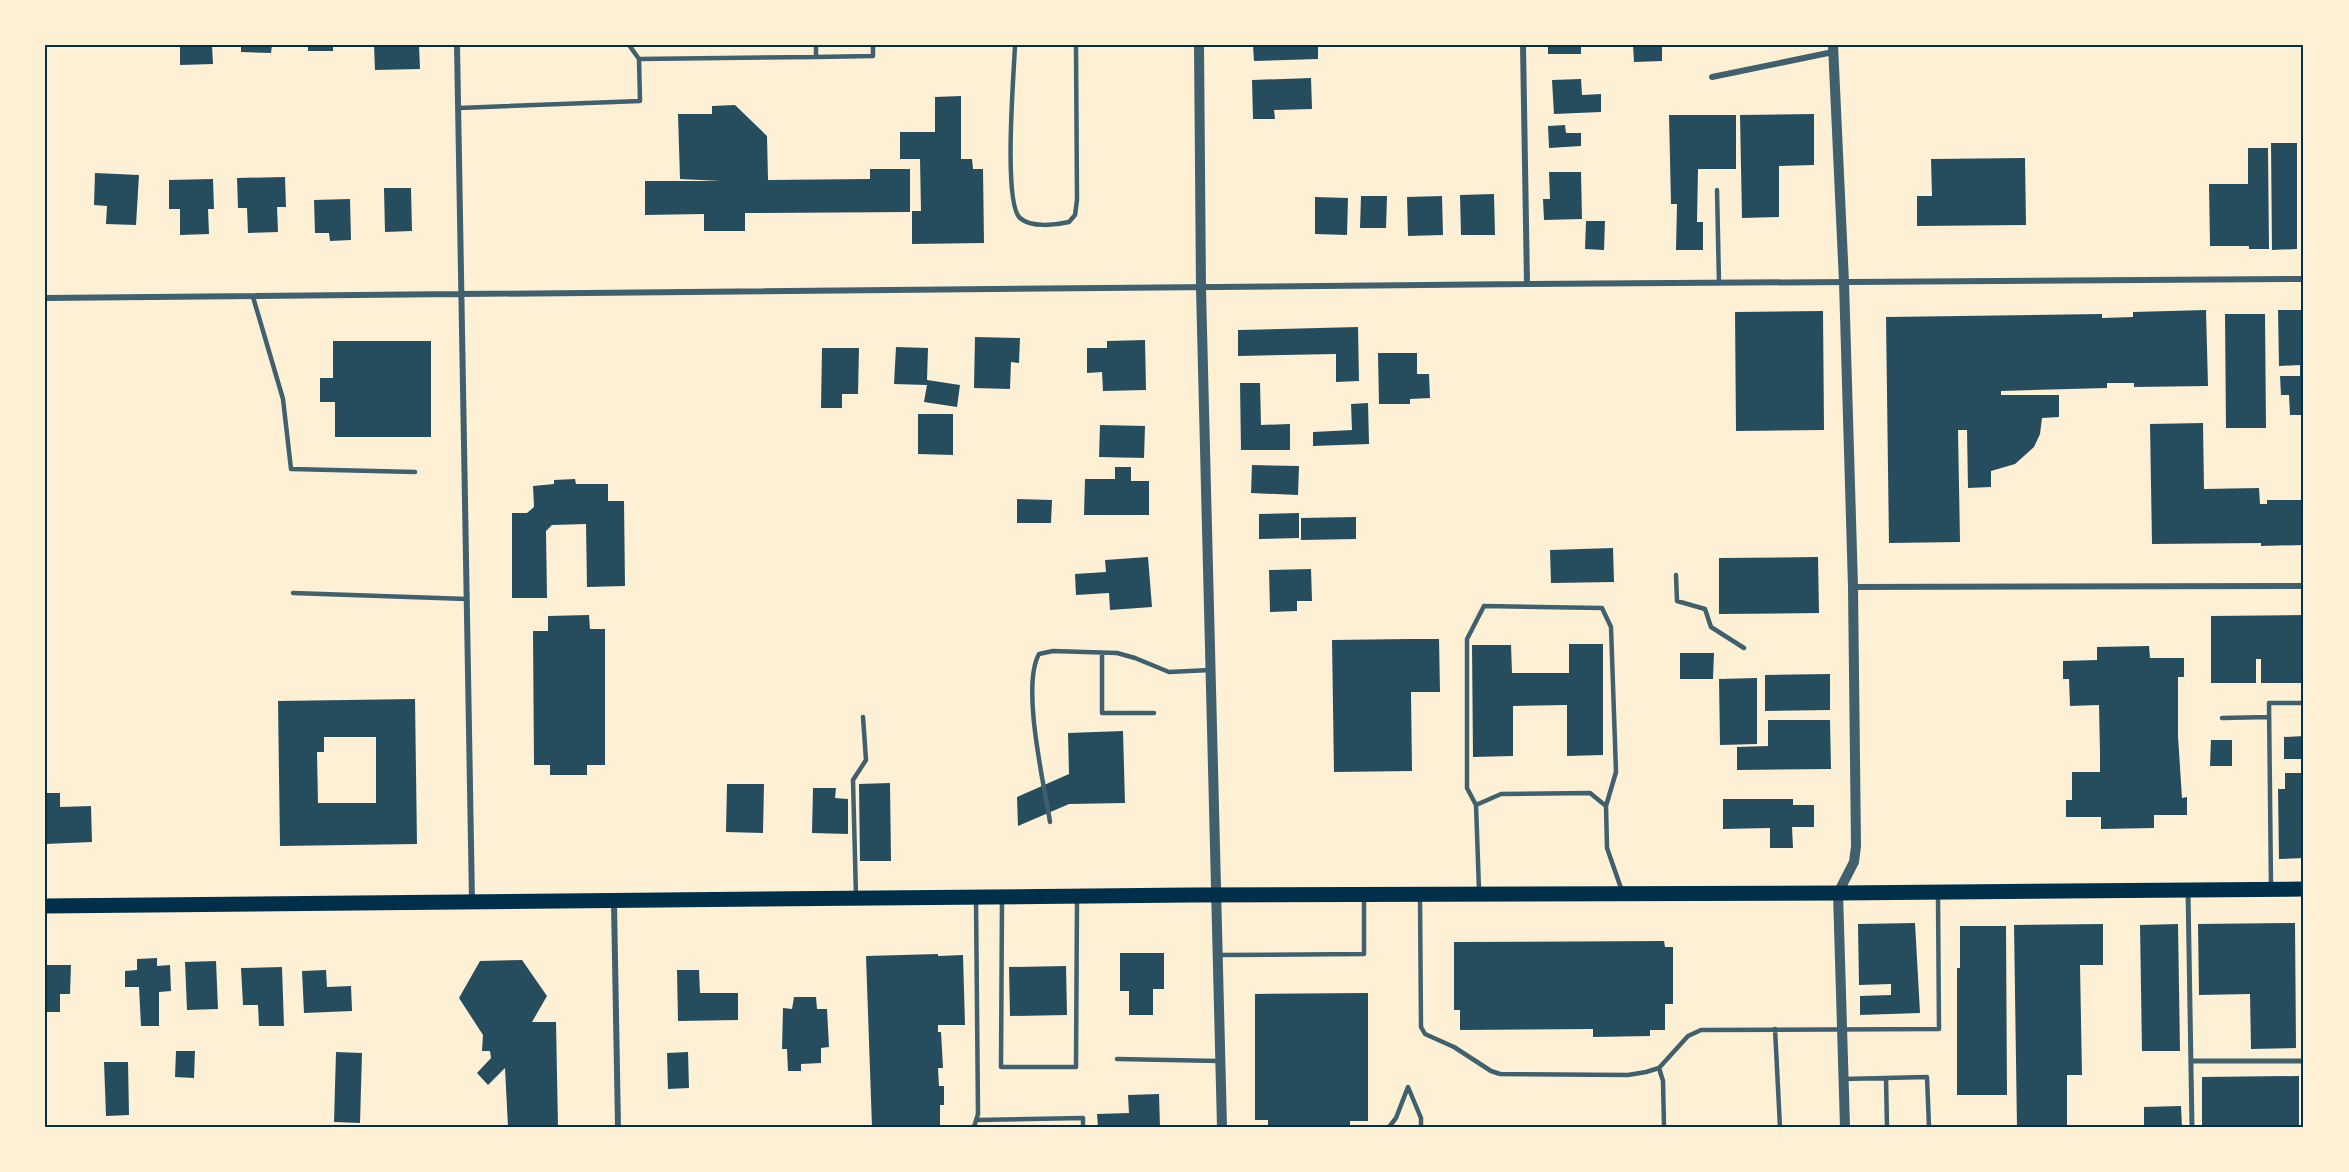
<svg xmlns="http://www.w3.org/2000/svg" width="2349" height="1172" viewBox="0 0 2349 1172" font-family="'Roboto Condensed',sans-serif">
<rect width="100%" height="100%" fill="#fdf0d5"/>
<!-- building -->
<path fill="#264d5e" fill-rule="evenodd" d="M 180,45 L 212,45 L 213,64 L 180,65 Z
M 241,45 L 272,45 L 271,53 L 241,52 Z
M 308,45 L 333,45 L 333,51 L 308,51 Z
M 374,45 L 419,45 L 420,69 L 375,70 Z
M 1253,45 L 1318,45 L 1318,59 L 1254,61 Z
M 1548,45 L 1581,45 L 1581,54 L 1548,54 Z
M 1633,45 L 1662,45 L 1662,61 L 1634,62 Z
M 1311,78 L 1312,109 L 1274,110 L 1275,119 L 1253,119 L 1252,80 Z
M 1581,79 L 1582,95 L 1601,94 L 1601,112 L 1554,114 L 1552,80 Z
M 961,96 L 961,159 L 972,159 L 973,169 L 983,169 L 984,243 L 912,244 L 912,211 L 921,211 L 920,159 L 900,159 L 900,132 L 935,132 L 935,97 Z
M 735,105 L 767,136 L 768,180 L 870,179 L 870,169 L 910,169 L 910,212 L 745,213 L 745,231 L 704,231 L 704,214 L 645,215 L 645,181 L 721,181 L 680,179 L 678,114 L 712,114 L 712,106 Z
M 1814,114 L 1814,165 L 1779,166 L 1779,217 L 1742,218 L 1740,115 Z
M 1669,115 L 1736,115 L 1736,169 L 1698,169 L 1697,222 L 1703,222 L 1703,250 L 1676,250 L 1677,204 L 1671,204 Z
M 1565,125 L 1566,133 L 1581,133 L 1581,146 L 1549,148 L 1548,126 Z
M 2271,143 L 2297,143 L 2297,249 L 2272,250 Z
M 2248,148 L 2268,148 L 2269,249 L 2249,249 L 2249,246 L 2210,246 L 2209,184 L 2248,184 Z
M 2025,158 L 2026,225 L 1917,226 L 1917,196 L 1932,196 L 1931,159 Z
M 1549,172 L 1581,172 L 1582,219 L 1544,220 L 1543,199 L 1550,199 Z
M 95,173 L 139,175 L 136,225 L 106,224 L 107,206 L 94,205 Z
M 285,177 L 286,207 L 277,207 L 278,232 L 248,233 L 247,208 L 238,208 L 237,178 Z
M 213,179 L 214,209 L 208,209 L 209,234 L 180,235 L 180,209 L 169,209 L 169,180 Z
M 384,188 L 411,188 L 412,231 L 385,232 Z
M 1494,194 L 1495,235 L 1461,235 L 1460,195 Z
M 1361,196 L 1387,196 L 1386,228 L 1360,228 Z
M 1442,196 L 1443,235 L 1408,236 L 1407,197 Z
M 1315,197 L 1348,198 L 1347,235 L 1315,234 Z
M 350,199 L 351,240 L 330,241 L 329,233 L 315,233 L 314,200 Z
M 1586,221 L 1605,221 L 1604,250 L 1585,249 Z
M 2206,310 L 2208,386 L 2134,387 L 2134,383 L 2107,383 L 2107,388 L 2001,391 L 2001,395 L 2059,395 L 2059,417 L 2042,418 L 2040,434 L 2034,447 L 2015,464 L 1991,471 L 1991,487 L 1968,488 L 1967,430 L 1958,430 L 1960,542 L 1889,543 L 1886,317 L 2102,314 L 2102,318 L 2133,317 L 2133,312 Z
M 2278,310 L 2304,310 L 2304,415 L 2290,415 L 2289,395 L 2281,395 L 2280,376 L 2300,376 L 2300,365 L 2279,366 Z
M 1823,311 L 1824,430 L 1736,431 L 1735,312 Z
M 2225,314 L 2265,314 L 2266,428 L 2226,428 Z
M 1358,327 L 1359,381 L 1336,382 L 1336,354 L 1238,356 L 1238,330 Z
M 975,337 L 1020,338 L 1019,363 L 1011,362 L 1010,389 L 974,388 Z
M 1145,340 L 1146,390 L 1103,391 L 1102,372 L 1087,373 L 1087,348 L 1107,348 L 1107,341 Z
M 333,341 L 431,341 L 431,437 L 335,437 L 335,402 L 320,402 L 320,378 L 333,378 Z
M 896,347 L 928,348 L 927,380 L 960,385 L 957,407 L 924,402 L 927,385 L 894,384 Z
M 822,348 L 859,348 L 858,394 L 842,394 L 842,408 L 821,408 Z
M 1378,353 L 1417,353 L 1417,374 L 1429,374 L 1430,398 L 1410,399 L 1410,404 L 1379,404 Z
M 1240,383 L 1260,383 L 1261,425 L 1290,424 L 1290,450 L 1241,450 Z
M 1368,403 L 1369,444 L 1313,446 L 1313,432 L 1352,430 L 1351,404 Z
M 918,414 L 953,414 L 953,455 L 918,454 Z
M 2203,423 L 2204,489 L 2259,488 L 2260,504 L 2267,504 L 2267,500 L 2302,500 L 2304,545 L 2261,546 L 2261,543 L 2152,544 L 2150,424 Z
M 1100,425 L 1145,426 L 1144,458 L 1099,457 Z
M 1252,465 L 1299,466 L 1298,495 L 1251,493 Z
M 1115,467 L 1131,467 L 1131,481 L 1149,481 L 1149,515 L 1084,515 L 1085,479 L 1115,479 Z
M 575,479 L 576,484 L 608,484 L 608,501 L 624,501 L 625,586 L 587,587 L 586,524 L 552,525 L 546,531 L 547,598 L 512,598 L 512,513 L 527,513 L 534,507 L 533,486 L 554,484 L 554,480 Z
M 1017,499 L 1052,500 L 1051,523 L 1017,523 Z
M 1299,513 L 1299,538 L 1259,539 L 1259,514 Z
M 1356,517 L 1356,539 L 1301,540 L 1301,518 Z
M 1613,548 L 1614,582 L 1551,583 L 1550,550 Z
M 1148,557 L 1152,607 L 1110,610 L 1109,593 L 1076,595 L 1075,574 L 1106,572 L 1105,560 Z
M 1818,557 L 1819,613 L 1719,614 L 1719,558 Z
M 1311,569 L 1312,601 L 1297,601 L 1297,611 L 1270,612 L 1269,570 Z
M 589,615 L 590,629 L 605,629 L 605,765 L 587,765 L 587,775 L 550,775 L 550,765 L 534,765 L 533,631 L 548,631 L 548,616 Z
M 2304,615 L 2304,683 L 2261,683 L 2261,659 L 2256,659 L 2256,683 L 2211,683 L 2211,616 Z
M 1410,639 L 1439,639 L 1440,692 L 1411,692 L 1412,771 L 1334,772 L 1332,640 Z
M 1569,644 L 1603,644 L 1603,755 L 1567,756 L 1567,705 L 1513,706 L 1513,756 L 1473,757 L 1472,645 L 1511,645 L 1512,673 L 1569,673 Z
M 2149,646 L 2150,658 L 2184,658 L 2184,677 L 2178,677 L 2178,736 L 2182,798 L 2187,797 L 2187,815 L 2154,815 L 2154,828 L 2101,829 L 2101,817 L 2066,817 L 2066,800 L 2072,800 L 2072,772 L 2100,772 L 2100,753 L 2099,705 L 2070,706 L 2069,679 L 2063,679 L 2063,661 L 2097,660 L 2097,647 Z
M 1680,653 L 1714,653 L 1713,679 L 1680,679 Z
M 1830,674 L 1830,710 L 1765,711 L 1765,675 Z
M 1757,678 L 1757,744 L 1720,745 L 1719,679 Z
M 415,699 L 417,844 L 280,846 L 278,701 ZM 324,737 L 376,737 L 376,803 L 318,803 L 317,752 L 324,752 Z
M 1768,720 L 1830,720 L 1831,769 L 1737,770 L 1737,747 L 1768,746 Z
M 1123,731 L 1125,803 L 1069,804 L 1018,826 L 1017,797 L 1069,774 L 1068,733 Z
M 2304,736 L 2304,759 L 2284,759 L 2284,737 Z
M 2211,740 L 2232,740 L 2232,766 L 2210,766 Z
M 2285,773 L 2304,773 L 2304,858 L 2279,859 L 2278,789 L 2285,789 Z
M 890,783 L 891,861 L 860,861 L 859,784 Z
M 727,784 L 764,784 L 763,833 L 726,832 Z
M 813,788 L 836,788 L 835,798 L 848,799 L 848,834 L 812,833 Z
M 45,793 L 60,793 L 60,807 L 91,806 L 92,842 L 45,844 Z
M 1723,799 L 1793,799 L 1793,805 L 1814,805 L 1814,827 L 1792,827 L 1793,848 L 1770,848 L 1770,828 L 1723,829 Z
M 1915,923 L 1920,1013 L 1860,1015 L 1860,996 L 1891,995 L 1891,984 L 1859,985 L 1858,924 Z
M 2295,923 L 2296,1048 L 2251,1049 L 2250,994 L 2199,995 L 2198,924 Z
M 2103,924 L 2103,965 L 2080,965 L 2082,1075 L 2067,1075 L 2067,1127 L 2017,1127 L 2014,925 Z
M 2178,924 L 2180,1051 L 2142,1051 L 2140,925 Z
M 1960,926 L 2006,926 L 2007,1095 L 1957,1095 L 1957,968 L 1960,968 Z
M 1664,941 L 1665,947 L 1673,947 L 1673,1004 L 1665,1004 L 1665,1030 L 1650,1030 L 1650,1036 L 1593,1037 L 1593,1029 L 1460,1030 L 1460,1010 L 1454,1010 L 1454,942 Z
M 1120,953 L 1164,953 L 1164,989 L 1153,989 L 1153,1015 L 1129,1015 L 1129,991 L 1120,991 Z
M 938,954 L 938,956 L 963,955 L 965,1025 L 938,1025 L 938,1032 L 941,1032 L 943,1068 L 938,1068 L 939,1086 L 944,1086 L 944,1105 L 940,1105 L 940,1125 L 872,1127 L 866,956 Z
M 157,958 L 157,966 L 170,965 L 171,991 L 159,992 L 159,1026 L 141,1026 L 139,987 L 125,987 L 125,971 L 137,970 L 137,959 Z
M 522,960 L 547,996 L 532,1022 L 556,1022 L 558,1127 L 508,1127 L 505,1068 L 488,1085 L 477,1073 L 491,1058 L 490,1051 L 482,1051 L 483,1035 L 459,998 L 480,961 Z
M 216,961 L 218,1009 L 187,1010 L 185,962 Z
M 45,965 L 71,965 L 70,994 L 60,994 L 60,1012 L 45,1012 Z
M 1066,966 L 1067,1015 L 1010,1016 L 1009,967 Z
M 282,967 L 284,1026 L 259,1026 L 258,1005 L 243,1005 L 241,968 Z
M 326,970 L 327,987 L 351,986 L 352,1011 L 304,1013 L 302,971 Z
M 677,970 L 699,970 L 700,993 L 738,993 L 738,1020 L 678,1021 Z
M 1368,993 L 1368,1121 L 1350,1121 L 1350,1127 L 1268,1127 L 1268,1120 L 1255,1120 L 1255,994 Z
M 794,997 L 816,997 L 817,1009 L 827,1009 L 829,1047 L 821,1048 L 821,1063 L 801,1064 L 801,1071 L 788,1071 L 787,1049 L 782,1049 L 783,1008 L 792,1009 Z
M 176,1051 L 195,1051 L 194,1078 L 175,1077 Z
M 336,1052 L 362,1053 L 360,1123 L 334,1122 Z
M 688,1052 L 689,1088 L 668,1089 L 667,1053 Z
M 104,1062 L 128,1062 L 129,1115 L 106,1116 Z
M 2299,1076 L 2299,1127 L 2202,1127 L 2202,1077 Z
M 1159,1094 L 1160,1127 L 1098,1127 L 1097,1114 L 1129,1113 L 1128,1095 Z
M 2181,1106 L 2182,1127 L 2144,1127 L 2144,1107 Z"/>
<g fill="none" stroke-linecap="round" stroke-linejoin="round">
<!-- service -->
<path stroke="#3f606c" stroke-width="4.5" d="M 629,45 L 639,59
M 1015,45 C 1014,73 1003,203 1020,218 C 1031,228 1056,225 1069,222 L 1075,215 L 1077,200 L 1076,45
M 816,57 L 873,56 L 873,45
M 459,108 L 640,101 L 639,59 L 816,57 L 816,45
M 1717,190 L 1719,283
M 253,297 L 283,399 L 291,469 L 415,472
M 1676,575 L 1677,601 L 1705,609 L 1711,627 L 1744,648
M 293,593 L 467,599
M 1102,653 L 1102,713 L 1154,713
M 2222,718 L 2269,717
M 1476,805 L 1467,788 L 1467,639 L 1484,606 L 1602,608 L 1611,627 L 1616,772 L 1606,806
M 1050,822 C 1044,784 1021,686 1039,654 L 1053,651 L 1117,653 L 1135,658 L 1169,672 L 1210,670
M 2271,886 L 2269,703 L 2304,703
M 1479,890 L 1476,805 L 1501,794 L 1590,793 L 1606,806 L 1607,848 L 1622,891
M 856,897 L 853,780 L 866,760 L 863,717
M 1420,897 L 1421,1027 L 1425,1034 L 1454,1047 L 1491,1071 L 1500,1074 L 1628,1075 L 1646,1072 L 1659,1068 L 1688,1036 L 1701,1030 L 1939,1029 L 1938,896
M 1002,899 L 1001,1067 L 1076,1067 L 1077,899
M 1217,955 L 1364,954 L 1364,897
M 1775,1029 L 1780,1127
M 1117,1059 L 1219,1061
M 1659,1068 L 1663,1081 L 1664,1127
M 1886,1078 L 1887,1127
M 1843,1079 L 1927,1077 L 1929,1127
M 976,1120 L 1083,1118 L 1083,1127
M 974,1127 L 978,1114 L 976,900
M 1389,1127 L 1396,1118 L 1408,1087 L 1421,1118 L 1421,1127"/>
<!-- pedestrian -->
<path stroke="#3f606c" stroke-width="5" d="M 2188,891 L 2192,1127
M 2191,1061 L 2304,1061"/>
<!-- minor -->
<path stroke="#3f606c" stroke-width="6" d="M 457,45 L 472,901
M 1523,45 L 1527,284
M 1712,77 L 1833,52
M 45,298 L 1527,284 L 2304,279
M 1853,587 L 2304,586
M 614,903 L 618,1127"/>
<!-- tertiary -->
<path stroke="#3f606c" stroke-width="10" d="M 1199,45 L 1201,289 L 1222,1127
M 1833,45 L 1844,282 L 1853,587 L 1856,846 L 1854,862 L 1838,893 L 1845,1127"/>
<!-- primary -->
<path stroke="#003049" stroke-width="15" d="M 45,906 L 1190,895 L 1838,893 L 2304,889"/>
</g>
<!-- border -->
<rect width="2349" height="1172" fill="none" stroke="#fdf0d5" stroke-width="93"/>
<rect x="46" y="46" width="2256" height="1080" fill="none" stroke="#003049" stroke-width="2"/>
</svg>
